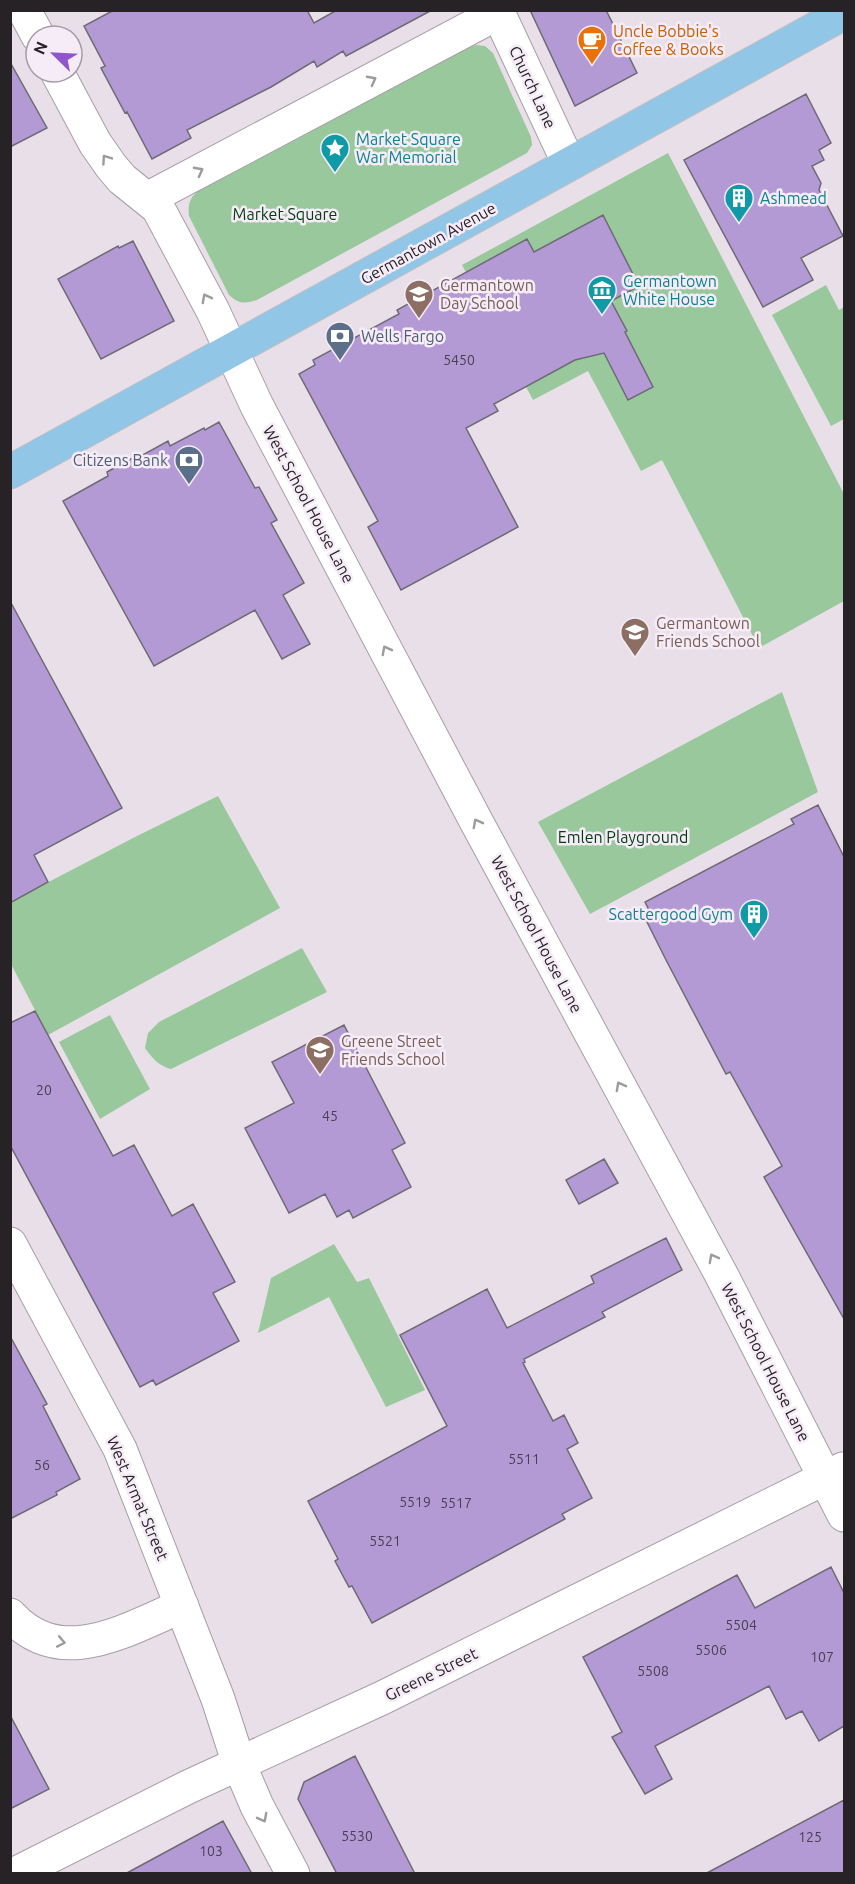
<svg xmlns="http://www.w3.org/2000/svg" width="855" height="1884" viewBox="0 0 855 1884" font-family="Ubuntu,sans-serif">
<rect width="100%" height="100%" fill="#e9dfe9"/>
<!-- green -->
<path fill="#9ac89d" d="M 477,45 L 485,46 L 493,53 L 531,137 L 532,145 L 527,153 L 257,300 C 244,304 239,304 229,295 L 189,216 C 187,201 192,195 204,186 L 468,47 Z
M 668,153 L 844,494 L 844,601 L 759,648 L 662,460 L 641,471 L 588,371 L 533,400 L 462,265 Z
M 826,285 L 839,310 L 844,307 L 844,419 L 831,426 L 772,315 Z
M 782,692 L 818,792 L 590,914 L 538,822 Z
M 218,796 L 280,908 L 48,1035 L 11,964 L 10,902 L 137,836 Z
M 302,948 L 327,992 L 171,1069 C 159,1066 152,1058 145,1048 L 148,1033 L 159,1022 Z
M 110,1015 L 150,1089 L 100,1119 L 59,1042 Z
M 334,1244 L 357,1282 L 369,1278 L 425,1390 L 386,1407 L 329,1297 L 258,1333 L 271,1278 Z"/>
<!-- building -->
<path fill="#b39ad5" stroke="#6e6a75" stroke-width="1.5" d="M 114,10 L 307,10 L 314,23 L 337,10 L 432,10 L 346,56 L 343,51 L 317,67 L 314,61 L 271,87 L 187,130 L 191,138 L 152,159 L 127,112 L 125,113 L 101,68 L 105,66 L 84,26 Z
M 530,10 L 606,10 L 637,73 L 575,106 Z
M 10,62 L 47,128 L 10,147 Z
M 806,94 L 831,143 L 819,150 L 824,160 L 812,166 L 821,183 L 819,190 L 843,236 L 801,258 L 813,280 L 763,307 L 684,160 Z
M 603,215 L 639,286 L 611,301 L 627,331 L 625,332 L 653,387 L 628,400 L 604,353 L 575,360 L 494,404 L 498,411 L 466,428 L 518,527 L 401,590 L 368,527 L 378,521 L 299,374 L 315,365 L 313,360 L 399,314 L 397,310 L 527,239 L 534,252 Z
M 133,241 L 174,321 L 101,359 L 58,279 L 118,246 L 119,248 Z
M 219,422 L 255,488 L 259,487 L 277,520 L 271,523 L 304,583 L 283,595 L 310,644 L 282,659 L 255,610 L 154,666 L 63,501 L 108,476 L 107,472 L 140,454 L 141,456 L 168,441 L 170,446 L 204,428 L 205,430 Z
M 10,601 L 122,808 L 34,855 L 48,882 L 10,903 Z
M 818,805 L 844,857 L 844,1319 L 764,1177 L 782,1166 L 730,1072 L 726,1074 L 666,960 L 646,920 L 652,916 L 645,902 L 794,824 L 791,819 Z
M 35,1011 L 113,1156 L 134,1145 L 172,1216 L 193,1204 L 235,1282 L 213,1293 L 239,1341 L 156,1385 L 153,1380 L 140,1387 L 10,1145 L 10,1023 Z
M 344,1025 L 405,1143 L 392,1150 L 411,1187 L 353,1218 L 349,1210 L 337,1217 L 325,1194 L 289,1213 L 245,1128 L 294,1103 L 272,1062 Z
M 604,1159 L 618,1183 L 579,1204 L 566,1180 Z
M 666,1238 L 682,1270 L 602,1312 L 605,1317 L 524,1359 L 525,1362 L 523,1363 L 553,1421 L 564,1415 L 578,1443 L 567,1449 L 592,1498 L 562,1514 L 565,1519 L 372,1623 L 352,1586 L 349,1587 L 335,1561 L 338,1559 L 308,1501 L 447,1426 L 400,1335 L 487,1289 L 507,1328 L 594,1283 L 591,1276 Z
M 10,1336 L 47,1404 L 43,1406 L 80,1479 L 56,1492 L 57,1495 L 10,1519 Z
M 831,1567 L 844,1593 L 844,1726 L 819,1741 L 802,1711 L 786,1719 L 769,1686 L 655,1746 L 672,1779 L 645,1794 L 612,1737 L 622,1732 L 583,1657 L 737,1575 L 755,1608 Z
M 10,1715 L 49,1789 L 10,1809 Z
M 355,1756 L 415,1874 L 337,1874 L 298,1799 L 304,1782 Z
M 844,1800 L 844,1874 L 705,1874 Z
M 223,1821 L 252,1874 L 125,1874 Z"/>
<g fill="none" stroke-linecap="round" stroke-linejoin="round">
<!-- minor casing -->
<g stroke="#a79ea7" stroke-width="35">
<path id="minor" d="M 24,10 L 38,36
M 497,10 L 569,164
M 57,72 L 95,143 L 111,166 L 122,179 L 158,208 L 213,311 L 257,406 L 476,821 L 721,1274 L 844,1515
M 147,199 L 498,13
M 10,1244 L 120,1449 L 218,1699 L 239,1764 L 257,1806 L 293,1874
M 10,1615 C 61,1671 127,1629 182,1606
M 15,1874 L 188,1787 L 382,1698 L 843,1469"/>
</g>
<!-- major casing -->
<g stroke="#c2c1c2" stroke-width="35">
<path id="major" d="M 10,472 L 844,13"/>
</g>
<!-- minor -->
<use href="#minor" stroke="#fff" stroke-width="33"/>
<!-- major -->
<use href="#major" stroke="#91c6e6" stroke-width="33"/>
</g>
<!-- one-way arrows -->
<defs><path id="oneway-chevron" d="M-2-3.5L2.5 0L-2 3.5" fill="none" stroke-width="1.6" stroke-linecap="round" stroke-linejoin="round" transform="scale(1.5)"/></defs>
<g stroke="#9d9c9d">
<use href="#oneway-chevron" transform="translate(372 80) rotate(-28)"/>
<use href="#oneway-chevron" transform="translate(106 159) rotate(-125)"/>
<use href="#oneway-chevron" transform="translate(199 171) rotate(-28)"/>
<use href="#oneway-chevron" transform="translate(206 298) rotate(-118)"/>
<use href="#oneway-chevron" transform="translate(386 650) rotate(-118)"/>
<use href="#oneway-chevron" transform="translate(477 823) rotate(-118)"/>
<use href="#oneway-chevron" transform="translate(620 1086) rotate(-118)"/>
<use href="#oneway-chevron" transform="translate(713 1258) rotate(-118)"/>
<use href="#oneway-chevron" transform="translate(61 1642) rotate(11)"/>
<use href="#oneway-chevron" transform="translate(263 1818) rotate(62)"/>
</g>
<!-- icons -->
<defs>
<g id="cafe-pin" transform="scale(1.5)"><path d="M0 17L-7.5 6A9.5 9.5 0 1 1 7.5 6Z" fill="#e8710a" stroke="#f6ecf7"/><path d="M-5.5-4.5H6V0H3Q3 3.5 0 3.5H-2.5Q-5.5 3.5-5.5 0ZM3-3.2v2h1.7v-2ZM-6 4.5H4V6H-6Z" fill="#fff"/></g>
<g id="sight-pin" transform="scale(1.5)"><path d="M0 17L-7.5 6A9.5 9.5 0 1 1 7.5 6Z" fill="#0f9aa8" stroke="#f6ecf7"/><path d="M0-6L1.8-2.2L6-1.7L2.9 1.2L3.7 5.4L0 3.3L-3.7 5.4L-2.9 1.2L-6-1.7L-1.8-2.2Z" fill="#fff"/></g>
<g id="building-pin" transform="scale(1.5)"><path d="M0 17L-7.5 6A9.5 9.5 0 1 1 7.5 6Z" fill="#0f9aa8" stroke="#f6ecf7"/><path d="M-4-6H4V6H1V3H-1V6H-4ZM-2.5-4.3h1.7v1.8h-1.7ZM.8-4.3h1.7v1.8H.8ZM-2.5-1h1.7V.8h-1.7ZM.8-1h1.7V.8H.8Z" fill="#fff"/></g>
<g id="museum-pin" transform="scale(1.5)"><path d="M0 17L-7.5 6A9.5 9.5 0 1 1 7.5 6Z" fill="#0f9aa8" stroke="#f6ecf7"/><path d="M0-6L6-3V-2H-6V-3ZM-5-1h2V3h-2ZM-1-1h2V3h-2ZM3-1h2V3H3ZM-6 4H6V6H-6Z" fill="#fff"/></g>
<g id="school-pin" transform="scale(1.5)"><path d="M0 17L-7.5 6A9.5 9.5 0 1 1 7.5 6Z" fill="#8d6e63" stroke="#f6ecf7"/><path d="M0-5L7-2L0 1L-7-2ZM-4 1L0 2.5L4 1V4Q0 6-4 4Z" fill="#fff"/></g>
<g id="bank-pin" transform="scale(1.5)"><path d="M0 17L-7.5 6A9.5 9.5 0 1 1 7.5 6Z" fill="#5c6f8a" stroke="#f6ecf7"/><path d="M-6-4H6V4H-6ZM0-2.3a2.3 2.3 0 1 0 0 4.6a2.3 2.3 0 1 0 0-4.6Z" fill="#fff"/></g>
</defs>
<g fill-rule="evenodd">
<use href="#cafe-pin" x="592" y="40"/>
<use href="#sight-pin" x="335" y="148"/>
<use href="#building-pin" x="739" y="198"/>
<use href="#museum-pin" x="602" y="290"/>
<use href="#school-pin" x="419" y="294"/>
<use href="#bank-pin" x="340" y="336"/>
<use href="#bank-pin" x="189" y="460"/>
<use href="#school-pin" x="635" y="632"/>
<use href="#building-pin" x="754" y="914"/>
<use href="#school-pin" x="320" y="1050"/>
</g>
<g text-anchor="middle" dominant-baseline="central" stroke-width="5" stroke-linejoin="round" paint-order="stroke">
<!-- number labels -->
<g font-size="14" fill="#494052">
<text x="459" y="360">5450</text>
<text x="44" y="1090">20</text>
<text x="330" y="1116">45</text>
<text x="524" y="1459">5511</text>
<text x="42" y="1465">56</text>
<text x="415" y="1502">5519</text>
<text x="456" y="1503">5517</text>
<text x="385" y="1541">5521</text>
<text x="741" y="1625">5504</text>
<text x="711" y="1650">5506</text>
<text x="822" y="1657">107</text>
<text x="653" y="1671">5508</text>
<text x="357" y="1836">5530</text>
<text x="810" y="1837">125</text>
<text x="211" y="1851">103</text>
</g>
<!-- food labels -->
<g font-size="16" fill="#c56008" stroke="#f6ecf7" text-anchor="start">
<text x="613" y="31">Uncle Bobbie's<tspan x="613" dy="18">Coffee &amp; Books</tspan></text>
</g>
<!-- street labels -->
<g font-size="16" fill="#262226" stroke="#f6ecf7">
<text transform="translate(533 87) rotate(65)">Church Lane</text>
<text transform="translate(428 243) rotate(-29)">Germantown Avenue</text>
<text transform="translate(309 504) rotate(62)">West School House Lane</text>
<text transform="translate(537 934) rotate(62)">West School House Lane</text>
<text transform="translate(766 1362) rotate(63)">West School House Lane</text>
<text transform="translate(138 1498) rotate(67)">West Armat Street</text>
<text transform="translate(431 1674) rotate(-26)">Greene Street</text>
</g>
<!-- culture labels -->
<g font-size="16" fill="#0d838f" stroke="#f6ecf7" text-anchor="start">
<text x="356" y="139">Market Square<tspan x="356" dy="18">War Memorial</tspan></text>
<text x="760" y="198">Ashmead</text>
<text x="623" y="281">Germantown<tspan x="623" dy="18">White House</tspan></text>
<text x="733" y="914" text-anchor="end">Scattergood Gym</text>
</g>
<!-- park labels -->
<g font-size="16" fill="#003c0f" stroke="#f6ecf7">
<text x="285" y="214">Market Square</text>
<text x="623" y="837">Emlen Playground</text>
</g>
<!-- education labels -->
<g font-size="16" fill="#785e54" stroke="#f6ecf7" text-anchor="start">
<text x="440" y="285">Germantown<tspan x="440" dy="18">Day School</tspan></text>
<text x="656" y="623">Germantown<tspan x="656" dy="18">Friends School</tspan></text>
<text x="341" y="1041">Greene Street<tspan x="341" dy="18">Friends School</tspan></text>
</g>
<!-- service labels -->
<g font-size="16" fill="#4e5e75" stroke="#f6ecf7" text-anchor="start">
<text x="361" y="336">Wells Fargo</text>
<text x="168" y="460" text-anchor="end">Citizens Bank</text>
</g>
</g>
<!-- border -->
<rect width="855" height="1884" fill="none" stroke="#262226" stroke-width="24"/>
<!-- north arrow -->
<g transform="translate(54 54) rotate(294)"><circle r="28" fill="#f6ecf7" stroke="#a39ba3" stroke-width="1.5"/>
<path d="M0-4.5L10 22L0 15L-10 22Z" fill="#8f55cc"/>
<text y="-9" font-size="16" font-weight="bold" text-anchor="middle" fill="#262226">N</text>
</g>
</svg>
